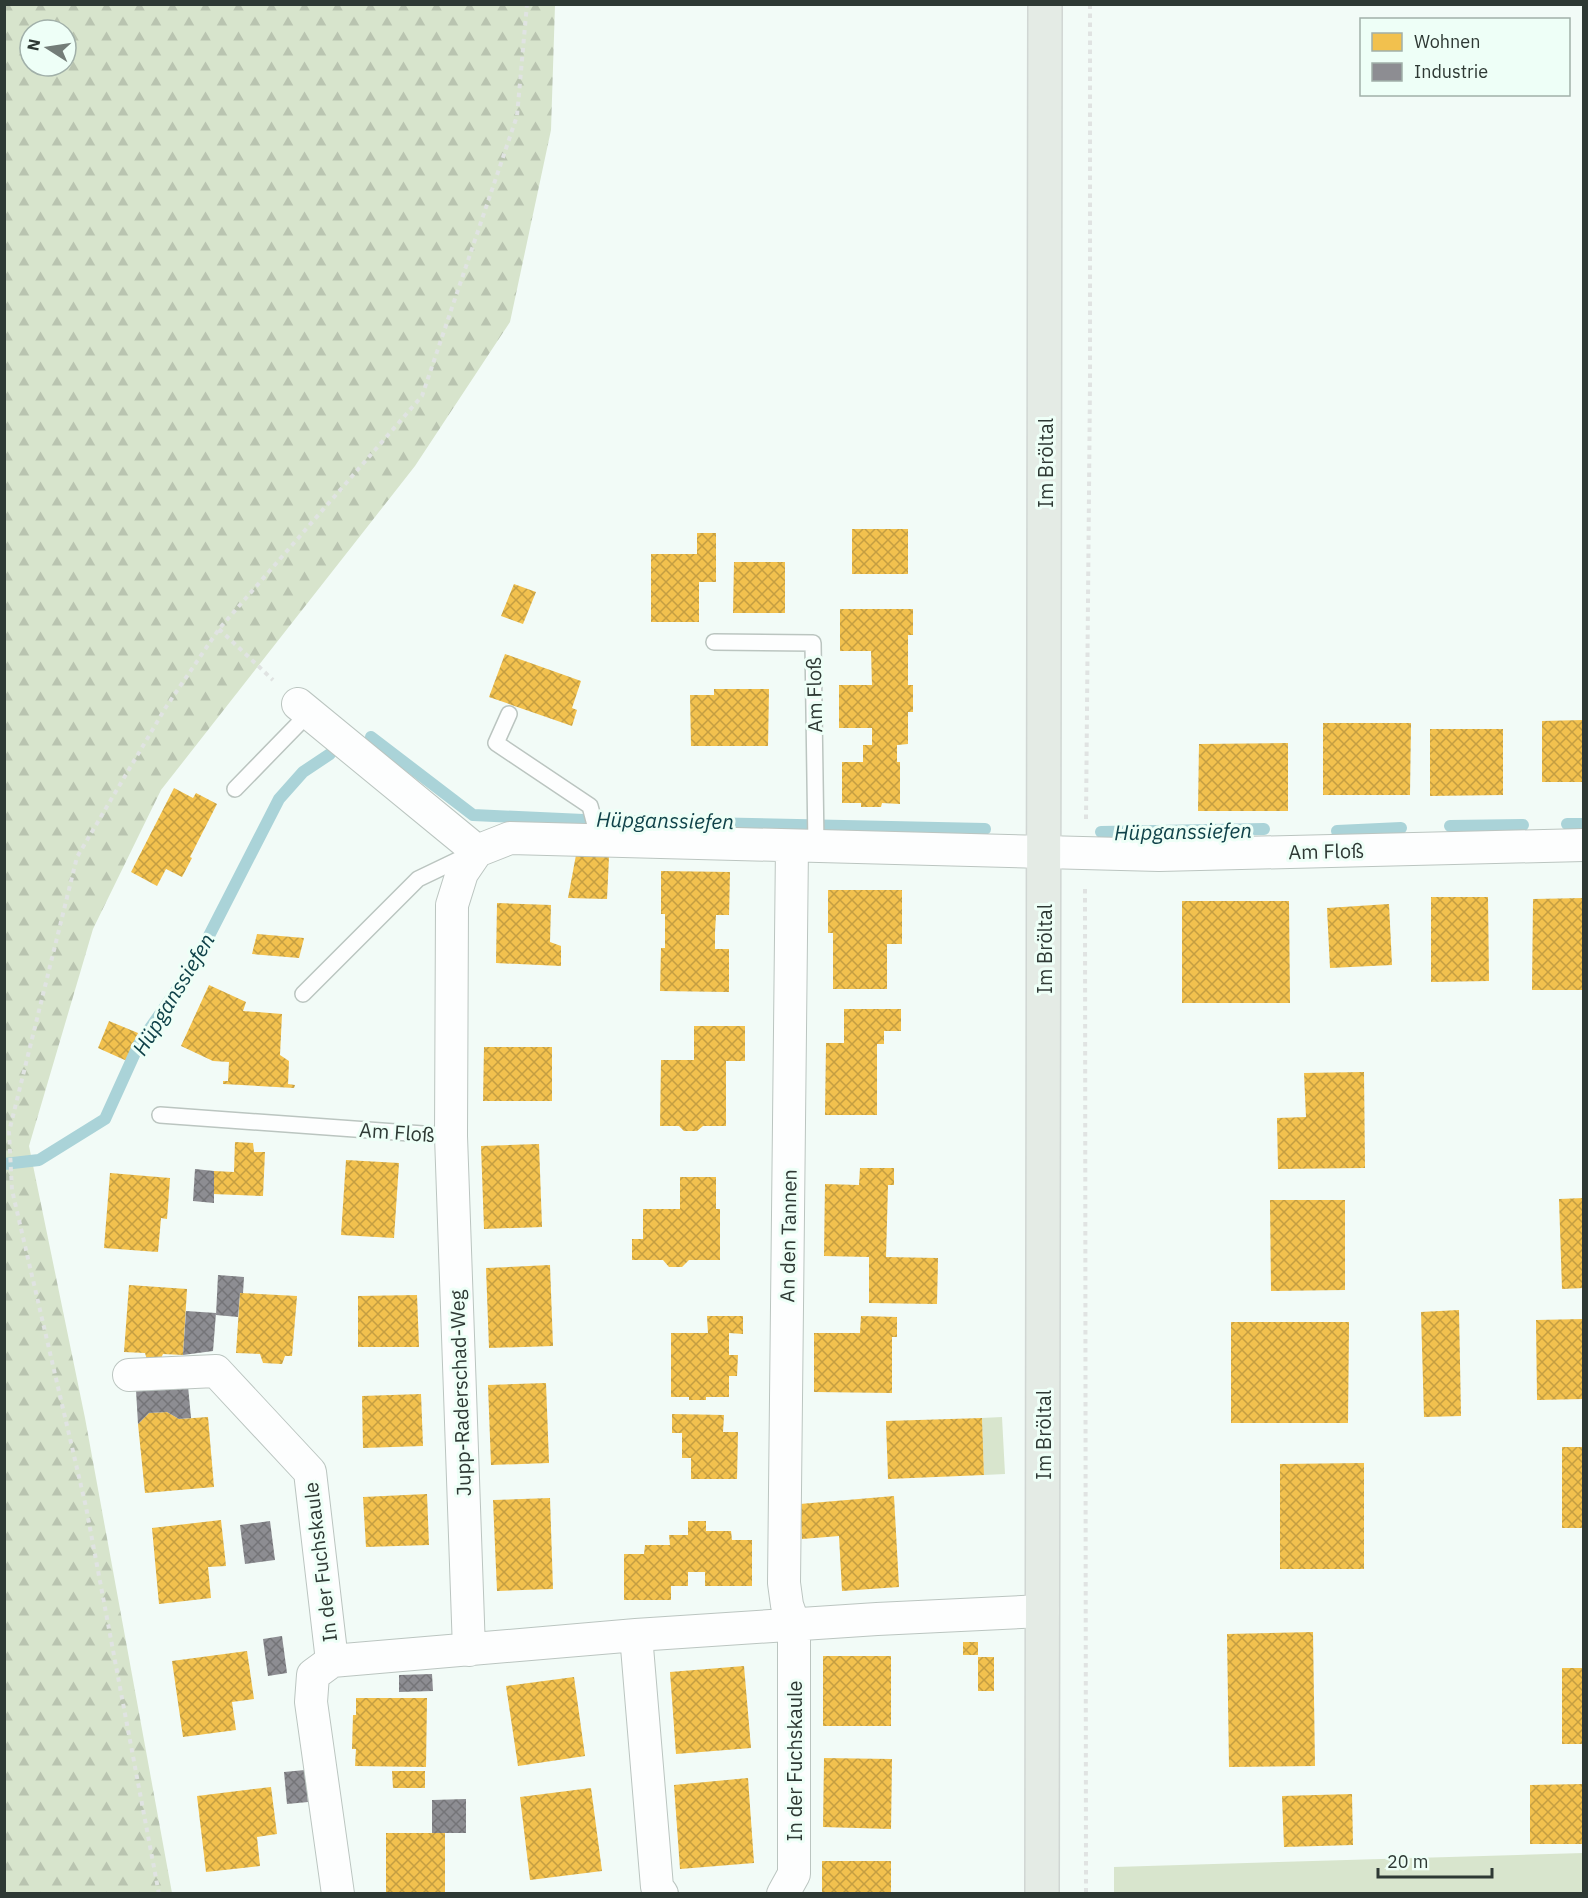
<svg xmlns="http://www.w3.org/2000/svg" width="1588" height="1898" viewBox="0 0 1588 1898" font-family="'IBM Plex Sans',sans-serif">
<defs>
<pattern id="forest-firs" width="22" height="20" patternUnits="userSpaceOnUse" patternTransform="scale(1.5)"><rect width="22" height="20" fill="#d7e4cc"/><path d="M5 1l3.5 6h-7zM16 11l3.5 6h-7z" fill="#b9c4b0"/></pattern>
<pattern id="homes-cross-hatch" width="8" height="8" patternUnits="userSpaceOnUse" patternTransform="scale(1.5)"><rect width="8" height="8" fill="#f2c14e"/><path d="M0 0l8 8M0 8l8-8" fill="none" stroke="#c49e42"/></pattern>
<pattern id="industry-cross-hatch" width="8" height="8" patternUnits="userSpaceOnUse" patternTransform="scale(1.5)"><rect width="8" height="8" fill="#8d8d92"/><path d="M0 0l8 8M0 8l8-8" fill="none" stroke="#747478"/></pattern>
</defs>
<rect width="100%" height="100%" fill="#f2fbf7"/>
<!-- green -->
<path fill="#d8e5cd" d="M 1002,1417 L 1005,1474 L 984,1475 L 982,1418 Z
M 1583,1853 L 1583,1893 L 1114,1893 L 1114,1867 Z"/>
<!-- forest -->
<path fill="url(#forest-firs)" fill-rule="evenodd" d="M 5,4 L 555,5 L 551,130 L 510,322 L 415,466 L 161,790 L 93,929 L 29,1146 L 85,1418 L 172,1893 L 5,1893 ZM 30,30 L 66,30 L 66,66 L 30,66 Z"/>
<!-- homes -->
<path fill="url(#homes-cross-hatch)" d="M 852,529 L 908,529 L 908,574 L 852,574 Z
M 697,533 L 716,533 L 716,582 L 699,582 L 699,622 L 651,622 L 651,554 L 697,554 Z
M 734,562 L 785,562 L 785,613 L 733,613 Z
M 514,584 L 536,592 L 523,624 L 501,616 Z
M 840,609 L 913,609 L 913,635 L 908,635 L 908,685 L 913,685 L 913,712 L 908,712 L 908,744 L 897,745 L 897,762 L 900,762 L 900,804 L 882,803 L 881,807 L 861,807 L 861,803 L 842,803 L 842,762 L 863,762 L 863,745 L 872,745 L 872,728 L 839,728 L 839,685 L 872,685 L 871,651 L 840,651 Z
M 505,654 L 581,681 L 572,708 L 577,710 L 572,726 L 489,697 Z
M 714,689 L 769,689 L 768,746 L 691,746 L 690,695 L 714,695 Z
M 1584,720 L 1584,782 L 1542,782 L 1542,721 Z
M 1323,723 L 1411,723 L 1410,795 L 1323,795 Z
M 1430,729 L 1503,729 L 1503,795 L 1430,796 Z
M 1288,743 L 1288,811 L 1198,811 L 1199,744 Z
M 174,788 L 193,798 L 196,793 L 217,804 L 190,857 L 192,858 L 182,877 L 166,869 L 157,886 L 131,872 Z
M 576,855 L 609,857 L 607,899 L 568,898 Z
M 661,871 L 730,872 L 729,915 L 716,915 L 715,932 L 715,949 L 729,949 L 729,992 L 660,991 L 661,948 L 665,948 L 665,914 L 661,914 Z
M 828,890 L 902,890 L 902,944 L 887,944 L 887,989 L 833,989 L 833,933 L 828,933 Z
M 1431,897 L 1488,897 L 1489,981 L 1431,982 Z
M 1584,898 L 1584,990 L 1532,990 L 1533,899 Z
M 1182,901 L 1289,901 L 1290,1003 L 1182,1003 Z
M 497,903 L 551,905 L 550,942 L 561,946 L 561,966 L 496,963 Z
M 1389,904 L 1392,965 L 1330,968 L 1327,908 Z
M 257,934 L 304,938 L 299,958 L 252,954 Z
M 209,985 L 246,1002 L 243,1011 L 282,1014 L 280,1055 L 289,1061 L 288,1084 L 295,1085 L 294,1088 L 223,1084 L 223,1081 L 228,1081 L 229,1062 L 213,1061 L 181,1046 Z
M 844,1009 L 901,1009 L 901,1031 L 884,1031 L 884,1044 L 877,1044 L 877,1115 L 825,1115 L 826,1043 L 844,1043 Z
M 109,1021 L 138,1033 L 127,1061 L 98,1048 Z
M 694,1026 L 745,1026 L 745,1061 L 726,1061 L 726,1126 L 703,1126 L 697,1131 L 684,1131 L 679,1126 L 660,1126 L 661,1060 L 694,1060 Z
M 484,1047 L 552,1047 L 552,1101 L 483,1101 Z
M 1364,1072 L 1365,1168 L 1278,1169 L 1277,1118 L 1306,1117 L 1304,1073 Z
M 235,1142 L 253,1143 L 254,1152 L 265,1152 L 263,1196 L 213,1194 L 214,1171 L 234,1172 Z
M 539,1144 L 542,1227 L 484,1229 L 481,1146 Z
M 346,1160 L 399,1163 L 394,1238 L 341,1235 Z
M 860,1168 L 894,1168 L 894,1185 L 888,1185 L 886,1257 L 938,1258 L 937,1304 L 869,1303 L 869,1257 L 824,1256 L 825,1184 L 859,1185 Z
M 110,1173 L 170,1178 L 167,1219 L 161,1218 L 158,1252 L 104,1248 Z
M 680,1177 L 716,1177 L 716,1209 L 720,1209 L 720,1260 L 689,1260 L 682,1267 L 669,1267 L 663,1260 L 632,1260 L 632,1239 L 643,1239 L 643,1209 L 680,1209 Z
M 1584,1198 L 1584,1288 L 1562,1289 L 1559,1199 Z
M 1270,1200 L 1345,1200 L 1345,1290 L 1271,1291 Z
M 550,1265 L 553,1346 L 489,1348 L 486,1268 Z
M 129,1285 L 187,1289 L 183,1355 L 163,1354 L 158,1364 L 148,1363 L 145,1353 L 124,1352 Z
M 240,1293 L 297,1296 L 292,1356 L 285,1356 L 282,1364 L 263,1363 L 260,1354 L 236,1353 Z
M 417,1295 L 419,1347 L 358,1347 L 358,1296 Z
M 1459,1310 L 1461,1416 L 1424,1417 L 1421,1312 Z
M 707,1316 L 743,1316 L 743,1334 L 729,1333 L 729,1355 L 738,1355 L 737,1376 L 729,1376 L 729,1397 L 706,1397 L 706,1400 L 689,1400 L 689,1397 L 671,1397 L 671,1333 L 708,1333 Z
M 861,1316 L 897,1317 L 897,1337 L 892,1337 L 892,1393 L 814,1392 L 814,1333 L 860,1333 Z
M 1584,1319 L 1584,1399 L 1537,1400 L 1536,1320 Z
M 1231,1322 L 1349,1322 L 1348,1423 L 1231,1423 Z
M 546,1383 L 549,1463 L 491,1465 L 488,1385 Z
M 421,1394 L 423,1446 L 363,1448 L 362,1396 Z
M 167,1412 L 179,1419 L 208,1417 L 214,1487 L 145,1493 L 138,1424 L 149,1413 Z
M 672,1414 L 724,1415 L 723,1432 L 738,1432 L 737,1479 L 691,1479 L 691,1458 L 682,1458 L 682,1433 L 672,1433 Z
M 982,1418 L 984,1475 L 888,1479 L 886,1421 Z
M 1562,1447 L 1584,1447 L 1584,1528 L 1562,1528 Z
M 1364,1463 L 1364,1569 L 1280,1569 L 1280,1464 Z
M 427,1494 L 429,1545 L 366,1547 L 363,1497 Z
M 894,1496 L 899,1587 L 842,1591 L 839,1536 L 802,1539 L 800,1504 Z
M 550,1498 L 553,1589 L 497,1591 L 493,1500 Z
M 221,1520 L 226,1566 L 208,1567 L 211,1598 L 159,1604 L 152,1528 Z
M 688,1521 L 706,1521 L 706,1531 L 731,1531 L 732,1540 L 752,1540 L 752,1586 L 705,1586 L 705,1572 L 688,1572 L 688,1586 L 671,1586 L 671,1600 L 624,1600 L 624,1554 L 644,1554 L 645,1545 L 670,1545 L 669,1535 L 688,1535 Z
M 1313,1632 L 1315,1766 L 1229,1767 L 1227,1634 Z
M 963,1642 L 978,1642 L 978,1655 L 963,1655 Z
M 247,1651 L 254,1699 L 232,1702 L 236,1730 L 183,1737 L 172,1661 Z
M 823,1656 L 891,1656 L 891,1726 L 823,1726 Z
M 978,1657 L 994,1657 L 994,1691 L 978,1691 Z
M 744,1666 L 751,1748 L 676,1754 L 670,1672 Z
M 1562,1668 L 1584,1668 L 1584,1744 L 1562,1744 Z
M 574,1677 L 585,1756 L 518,1766 L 506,1686 Z
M 356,1698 L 427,1698 L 426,1767 L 355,1766 L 356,1749 L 352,1749 L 353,1715 L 356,1715 Z
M 824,1758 L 892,1759 L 891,1829 L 823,1827 Z
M 392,1771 L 425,1771 L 425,1788 L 393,1788 Z
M 748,1778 L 754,1863 L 680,1869 L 674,1785 Z
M 1584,1784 L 1584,1844 L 1530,1844 L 1530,1785 Z
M 271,1787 L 277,1834 L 257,1837 L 260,1866 L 206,1872 L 197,1796 Z
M 591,1788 L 602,1871 L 530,1880 L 520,1797 Z
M 1352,1794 L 1353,1845 L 1284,1847 L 1282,1796 Z
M 386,1833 L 445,1833 L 445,1893 L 386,1893 Z
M 822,1861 L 891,1861 L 891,1893 L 822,1893 Z"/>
<!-- industry -->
<path fill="url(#industry-cross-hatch)" d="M 195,1169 L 214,1171 L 214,1203 L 193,1201 Z
M 218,1275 L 244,1277 L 243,1293 L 240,1293 L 238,1317 L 216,1315 Z
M 186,1311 L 216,1313 L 213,1351 L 183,1355 Z
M 188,1386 L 191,1418 L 179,1419 L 167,1412 L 149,1413 L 138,1424 L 136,1390 Z
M 270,1521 L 275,1560 L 245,1564 L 240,1525 Z
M 282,1636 L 287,1673 L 268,1676 L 263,1639 Z
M 432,1674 L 433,1691 L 399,1692 L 399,1675 Z
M 305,1770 L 308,1802 L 287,1804 L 284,1772 Z
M 466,1799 L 466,1833 L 432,1833 L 432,1800 Z"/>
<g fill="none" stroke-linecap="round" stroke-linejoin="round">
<!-- stream -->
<path stroke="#aad3d8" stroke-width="12" d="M 371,737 L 473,815 L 605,821 L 985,829
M 1567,824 L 1584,824
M 1450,826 L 1523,825
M 1337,831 L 1401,828
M 1101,832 L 1264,829
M 4,1164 L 39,1160 L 105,1119 L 139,1044 L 193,967 L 279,799 L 303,772 L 330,754"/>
<!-- lane casing -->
<g stroke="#bbc5c0" stroke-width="18">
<path id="lane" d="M 714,642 L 813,643 L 816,846
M 509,714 L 496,743 L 590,806 L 599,840
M 235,789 L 309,713
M 303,994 L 418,879 L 466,856
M 160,1115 L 451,1136"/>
</g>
<!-- street casing -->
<g stroke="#bbc5c0" stroke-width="34">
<path id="street" d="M 298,704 L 477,851 L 510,838 L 1159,855 L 1584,845
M 129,1375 L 216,1371 L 310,1472 L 332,1661
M 636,1635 L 657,1887 L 662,1894
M 469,1650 L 451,1136 L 452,905 L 462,873 L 477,851
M 338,1894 L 311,1702 L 313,1675 L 332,1661 L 636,1635 L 877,1619 L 1043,1611
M 783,1894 L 794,1874 L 794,1625 L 787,1605 L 784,1583 L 792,846"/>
</g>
<!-- primary casing -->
<g stroke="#d0d6d3" stroke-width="36">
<path id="primary" d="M 1042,1894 L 1045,4"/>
</g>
<!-- path -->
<path stroke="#e0e3e2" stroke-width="4" stroke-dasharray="4.5 4.5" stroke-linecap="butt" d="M 219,629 L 273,680
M 1086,819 L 1090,383 L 1090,4
M 1085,889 L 1086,1894
M 159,1894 L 86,1507 L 12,1190 L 9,1132 L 77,857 L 166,707 L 219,629 L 422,396 L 517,116 L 527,4"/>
<!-- lane -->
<use href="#lane" stroke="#fdfefe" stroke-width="15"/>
<!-- street -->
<use href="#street" stroke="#fdfefe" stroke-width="32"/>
<!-- primary -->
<use href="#primary" stroke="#e4ebe5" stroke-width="33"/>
</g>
<g text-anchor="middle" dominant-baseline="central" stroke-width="6" stroke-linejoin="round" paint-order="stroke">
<!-- street labels -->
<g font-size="20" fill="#2e3934" stroke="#eefff7">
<text transform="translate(1045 463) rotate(-90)">Im Bröltal</text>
<text transform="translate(814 695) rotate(-91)">Am Floß</text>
<text transform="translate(1326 851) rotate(-1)">Am Floß</text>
<text transform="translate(1044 949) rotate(-90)">Im Bröltal</text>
<text transform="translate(397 1132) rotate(4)">Am Floß</text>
<text transform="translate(788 1236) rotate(-89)">An den Tannen</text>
<text transform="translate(460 1393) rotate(-92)">Jupp-Raderschad-Weg</text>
<text transform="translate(1043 1435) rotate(-90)">Im Bröltal</text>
<text transform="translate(320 1562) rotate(-97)">In der Fuchskaule</text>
<text transform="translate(794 1761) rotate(-90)">In der Fuchskaule</text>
</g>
<!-- water labels -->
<g font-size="21" font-style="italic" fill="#0f4249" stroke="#eefff7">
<text transform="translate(665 820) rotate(1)">Hüpganssiefen</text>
<text transform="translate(1183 831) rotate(-1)">Hüpganssiefen</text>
<text transform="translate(173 994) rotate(-59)">Hüpganssiefen</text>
</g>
</g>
<!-- border -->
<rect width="1588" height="1898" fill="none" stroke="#2e3934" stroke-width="12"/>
<!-- legend -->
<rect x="1360" y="18" width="210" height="78" fill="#eefff7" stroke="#a1b0a9" stroke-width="1.5"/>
<rect x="1372" y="33" width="30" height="18" fill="#f2c14e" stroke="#a1b0a9" stroke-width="1.5"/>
<text x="1414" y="48" font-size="18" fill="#2e3934">Wohnen</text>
<rect x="1372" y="63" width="30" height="18" fill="#8d8d92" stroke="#a1b0a9" stroke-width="1.5"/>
<text x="1414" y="78" font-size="18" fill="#2e3934">Industrie</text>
<!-- north arrow -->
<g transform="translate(48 48) rotate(282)"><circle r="28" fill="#eefff7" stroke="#a1b0a9" stroke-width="1.5"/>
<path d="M0-4.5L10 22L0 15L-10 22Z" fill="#737d78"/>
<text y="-9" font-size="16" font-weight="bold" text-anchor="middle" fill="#2e3934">N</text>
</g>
<!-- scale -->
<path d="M1378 1868v9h114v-9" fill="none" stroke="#2e3934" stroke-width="3"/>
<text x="1387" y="1868" font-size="18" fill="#2e3934" stroke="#eefff7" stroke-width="4.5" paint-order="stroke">20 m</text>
</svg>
